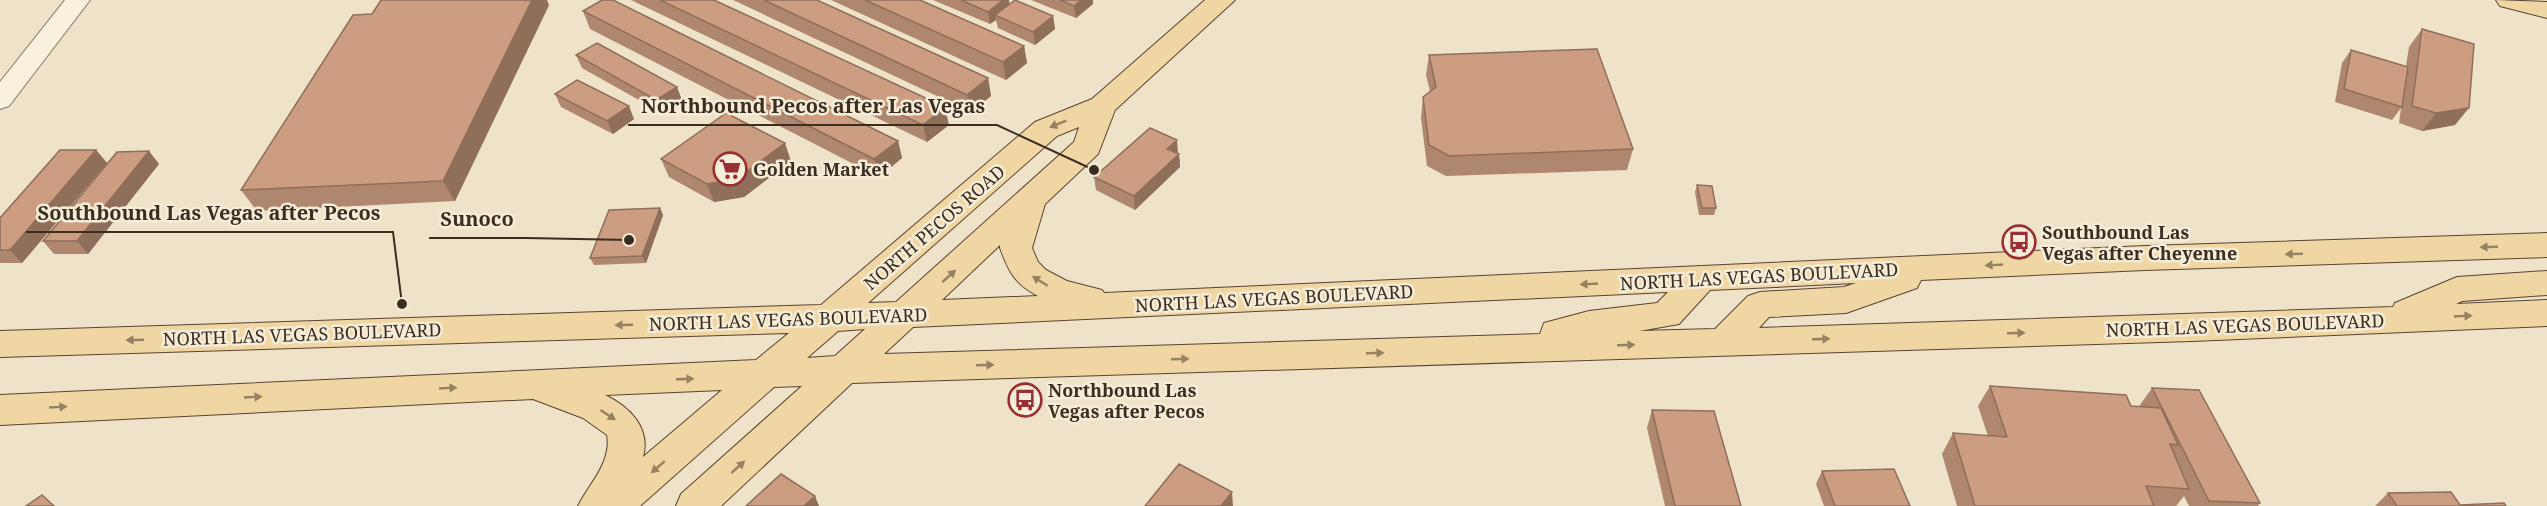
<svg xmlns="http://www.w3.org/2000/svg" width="2547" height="506" viewBox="0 0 2547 506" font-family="'Noto Serif',serif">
<rect width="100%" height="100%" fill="#eee2c9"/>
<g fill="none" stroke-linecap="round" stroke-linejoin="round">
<!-- minor casing -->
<g stroke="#8b755e" stroke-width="2">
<path id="minor" d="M 65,0 L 90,0 L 9,106 L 0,109 L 0,82 Z"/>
</g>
<!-- major casing -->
<g stroke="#594332" stroke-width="2">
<path id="major" d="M 1205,0 L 1235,0 L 1115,110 L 1098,154 L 1045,204 L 1032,248 L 1038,262 L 1046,270 L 1067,281 L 1102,290 L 1104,293 L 2145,246 L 2547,233 L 2547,257 L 2145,270 L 1921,280 L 1917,288 L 1846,313 L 1769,317 L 1759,328 L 2393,307 L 2395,303 L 2457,277 L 2547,271 L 2547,295 L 2462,301 L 2456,304 L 2547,300 L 2547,326 L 2192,341 L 852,383 L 721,506 L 676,506 L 681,494 L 802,386 L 774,387 L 640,506 L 578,506 C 589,484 612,462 607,435 L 583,418 L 533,399 L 0,425 L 0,395 L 756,360 L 789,333 L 0,357 L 0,331 L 821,305 L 1035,122 L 1092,99 ZM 1079,127 L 1074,142 L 896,302 L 868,303 L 1057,136 ZM 1000,245 L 1000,248 C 1009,272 1014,283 1038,296 L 942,300 ZM 1856,283 L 1844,287 L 1760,292 L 1748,296 L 1715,329 L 1639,331 L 1679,324 L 1710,290 ZM 1668,292 L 1657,303 L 1589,311 L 1544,323 L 1540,334 L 884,354 L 913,327 ZM 865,329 L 835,356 L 807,358 L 838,331 ZM 722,390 L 643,457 C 651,428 630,407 605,395 Z
M 2496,0 L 2547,2 L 2547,18 L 2500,6 Z"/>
</g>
<!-- minor -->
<use href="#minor" fill="#f9f0dd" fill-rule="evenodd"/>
<!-- major -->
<use href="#major" fill="#f0d6a3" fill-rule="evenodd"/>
</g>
<!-- wall -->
<path fill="#af876e" d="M 631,0 L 714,0 L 949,125 L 927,142 Z
M 733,0 L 817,0 L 988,78 L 991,96 L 971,112 Z
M 831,0 L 920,0 L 1024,46 L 1027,63 L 1006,80 Z
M 933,0 L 1009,0 L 1009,5 L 1053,16 L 1055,29 L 1035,45 L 998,28 L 996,20 L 990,24 Z
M 1031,0 L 1093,0 L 1093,4 L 1076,18 Z
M 549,5 L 455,201 L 257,211 L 241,190 Z
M 583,11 L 898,141 L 902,158 L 879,177 L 590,29 Z
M 2422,29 L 2455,125 L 2422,131 L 2399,123 L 2401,108 L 2392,120 L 2335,102 L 2342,63 L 2351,50 L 2406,66 L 2409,47 Z
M 576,55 L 682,100 L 662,113 L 582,68 Z
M 1429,55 L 1633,149 L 1627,170 L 1446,176 L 1427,166 L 1421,118 L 1423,97 L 1430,91 L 1426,75 Z
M 555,94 L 634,119 L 613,134 L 561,107 Z
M 96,150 L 107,163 L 22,263 L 0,263 L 0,218 Z
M 1177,153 L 1179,154 L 1180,167 L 1135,210 L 1096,190 L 1094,177 Z
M 661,159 L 791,161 L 744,197 L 714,202 L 669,177 Z
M 159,164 L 88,254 L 54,254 L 43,241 Z
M 1697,185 L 1716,208 L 1714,215 L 1699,215 L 1695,192 Z
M 660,208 L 663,215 L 646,263 L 594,265 L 590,258 Z
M 1990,386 L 2140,407 L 2140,405 L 2152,388 L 2260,503 L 2258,506 L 2189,506 L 2184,496 L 2176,506 L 1957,506 L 1942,454 L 1953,433 L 1988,436 L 1978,406 Z
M 1652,410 L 1741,506 L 1665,506 L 1647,428 Z
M 1822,471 L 1910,506 L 1824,506 L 1816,484 Z
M 2388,493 L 2460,505 L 2506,506 L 2375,506 Z"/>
<!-- shaded-wall -->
<path fill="#8f6e5a" d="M 531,0 L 547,0 L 549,5 L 455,201 L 443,181 Z
M 1003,0 L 1009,0 L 1010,9 L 995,15 L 996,20 L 990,24 L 988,12 Z
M 1081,0 L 1093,0 L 1093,4 L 1076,18 L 1074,6 Z
M 1053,16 L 1055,29 L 1035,45 L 1033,32 Z
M 1024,46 L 1027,63 L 1006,80 L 1003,62 Z
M 988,78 L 991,96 L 971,112 L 967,95 Z
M 677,87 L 682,100 L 662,113 L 656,100 Z
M 629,106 L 634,119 L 613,134 L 607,121 Z
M 945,107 L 949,125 L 927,142 L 923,125 Z
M 2469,108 L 2455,125 L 2422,131 L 2436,113 Z
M 1177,140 L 1178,153 L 1167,149 Z
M 898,141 L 902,158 L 879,177 L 874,159 Z
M 785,143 L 791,161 L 744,197 L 714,202 L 707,184 Z
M 96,150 L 107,163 L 22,263 L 10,250 Z
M 149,151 L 159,164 L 88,254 L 77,241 Z
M 1179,154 L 1180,167 L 1135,210 L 1134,196 Z
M 660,208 L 663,215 L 646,263 L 642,256 Z
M 1232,492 L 1233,506 L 1221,506 Z
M 815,496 L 819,506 L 804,506 Z"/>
<!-- building -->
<path fill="#cc9d80" stroke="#8f6e5a" stroke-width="1.5" d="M 381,0 L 532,0 L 443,181 L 241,190 L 353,15 L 372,14 Z
M 602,0 L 613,0 L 898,141 L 874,159 L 583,11 Z
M 660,0 L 714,0 L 945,107 L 923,125 Z
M 764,0 L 817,0 L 988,78 L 967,95 Z
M 865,0 L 920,0 L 1024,46 L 1003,62 Z
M 961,0 L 1003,0 L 988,12 Z
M 1015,0 L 1053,16 L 1033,32 L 995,15 Z
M 1060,0 L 1081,0 L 1074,6 Z
M 2422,29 L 2474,44 L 2469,108 L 2436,113 L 2412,106 Z
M 597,43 L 677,87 L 656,100 L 576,55 Z
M 1597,49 L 1633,149 L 1449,156 L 1429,145 L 1423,97 L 1436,87 L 1429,55 Z
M 2351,50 L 2408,67 L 2402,107 L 2344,89 Z
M 577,80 L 629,106 L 607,121 L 555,94 Z
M 726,113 L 785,143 L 737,179 L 707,184 L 661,159 Z
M 1150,128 L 1177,140 L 1167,149 L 1179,154 L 1134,196 L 1094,177 Z
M 60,150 L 96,150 L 10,250 L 0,250 L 0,218 Z
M 149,151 L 77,241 L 43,241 L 117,152 Z
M 1697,185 L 1712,186 L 1716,208 L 1702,208 Z
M 660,208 L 642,256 L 590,258 L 609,210 Z
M 1990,386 L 2126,395 L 2131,406 L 2161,408 L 2178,445 L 2170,444 L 2189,489 L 2146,486 L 2154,506 L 1975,506 L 1953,433 L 2007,437 Z
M 2152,388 L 2199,390 L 2260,503 L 2209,501 Z
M 1652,410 L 1714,411 L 1741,506 L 1675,506 Z
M 1179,464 L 1232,492 L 1221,506 L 1145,506 Z
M 1894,469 L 1910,506 L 1835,506 L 1822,471 Z
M 781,474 L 815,496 L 804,506 L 746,506 Z
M 2451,492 L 2460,505 L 2504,503 L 2506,506 L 2397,506 L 2388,493 Z
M 42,495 L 54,506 L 26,506 Z"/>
<!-- one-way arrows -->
<defs><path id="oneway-solid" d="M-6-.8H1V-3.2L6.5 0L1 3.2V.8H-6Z" transform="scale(1.5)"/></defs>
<g fill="#968262">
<use href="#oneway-solid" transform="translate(1058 124) rotate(158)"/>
<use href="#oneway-solid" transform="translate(2489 247) rotate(178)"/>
<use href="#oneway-solid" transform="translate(2294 254) rotate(178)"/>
<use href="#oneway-solid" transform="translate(1994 265) rotate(177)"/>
<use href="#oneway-solid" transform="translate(949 276) rotate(-42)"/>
<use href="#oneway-solid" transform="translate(1040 281) rotate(-148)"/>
<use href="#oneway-solid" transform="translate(1589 284) rotate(177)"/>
<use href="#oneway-solid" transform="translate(2463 316) rotate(-3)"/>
<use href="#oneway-solid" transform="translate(624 325) rotate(178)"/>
<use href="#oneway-solid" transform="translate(2016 333) rotate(-2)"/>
<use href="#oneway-solid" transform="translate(1821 339) rotate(-2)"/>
<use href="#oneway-solid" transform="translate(135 340) rotate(178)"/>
<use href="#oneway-solid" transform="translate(1626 345) rotate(-2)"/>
<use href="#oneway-solid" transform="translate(1375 353) rotate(-2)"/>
<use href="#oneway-solid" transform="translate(1180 359) rotate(-2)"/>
<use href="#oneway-solid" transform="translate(985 365) rotate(-2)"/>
<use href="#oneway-solid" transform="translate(685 379) rotate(-2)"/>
<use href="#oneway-solid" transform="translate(448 388) rotate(-3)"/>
<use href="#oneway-solid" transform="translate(253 397) rotate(-3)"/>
<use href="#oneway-solid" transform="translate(58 407) rotate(-3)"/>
<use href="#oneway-solid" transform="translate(608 415) rotate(33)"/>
<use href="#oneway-solid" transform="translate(658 467) rotate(139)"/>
<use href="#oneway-solid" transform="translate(738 467) rotate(-42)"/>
</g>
<!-- icons -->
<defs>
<g id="supermarket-ring" transform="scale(1.725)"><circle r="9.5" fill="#f6edd9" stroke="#992f32" stroke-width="1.5"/><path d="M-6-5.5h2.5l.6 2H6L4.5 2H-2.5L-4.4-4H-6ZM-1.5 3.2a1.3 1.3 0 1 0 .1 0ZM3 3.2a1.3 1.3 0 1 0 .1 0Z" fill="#992f32"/></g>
<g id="bus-ring" transform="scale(1.725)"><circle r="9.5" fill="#f6edd9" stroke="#992f32" stroke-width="1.5"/><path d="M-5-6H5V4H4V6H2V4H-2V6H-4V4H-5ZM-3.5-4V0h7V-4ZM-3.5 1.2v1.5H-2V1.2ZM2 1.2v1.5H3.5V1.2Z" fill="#992f32"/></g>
</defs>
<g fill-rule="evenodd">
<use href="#supermarket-ring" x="730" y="169"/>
<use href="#bus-ring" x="2019" y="242"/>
<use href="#bus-ring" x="1025" y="400"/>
</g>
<g text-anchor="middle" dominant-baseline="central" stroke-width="5" stroke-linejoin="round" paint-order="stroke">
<!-- poi labels -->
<g font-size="18" font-weight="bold" fill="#3c2d21" stroke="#f6edd9" text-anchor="start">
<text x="753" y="169">Golden Market</text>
<text x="2042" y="232">Southbound Las<tspan x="2042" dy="21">Vegas after Cheyenne</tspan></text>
<text x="1048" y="390">Northbound Las<tspan x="1048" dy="21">Vegas after Pecos</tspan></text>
</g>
<!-- street labels -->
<g font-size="18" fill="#3c2d21" stroke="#f6edd9">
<text transform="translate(934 227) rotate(-41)">NORTH PECOS ROAD</text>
<text transform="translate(1759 276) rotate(-3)">NORTH LAS VEGAS BOULEVARD</text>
<text transform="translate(1274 298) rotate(-3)">NORTH LAS VEGAS BOULEVARD</text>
<text transform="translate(788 319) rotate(-2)">NORTH LAS VEGAS BOULEVARD</text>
<text transform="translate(2245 325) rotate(-2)">NORTH LAS VEGAS BOULEVARD</text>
<text transform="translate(302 334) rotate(-2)">NORTH LAS VEGAS BOULEVARD</text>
</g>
</g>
<!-- callouts -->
<path fill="none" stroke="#3c2d21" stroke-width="2" d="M1094 170L997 125H628M402 304L393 232H26M629 240L526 238H429"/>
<g fill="#3c2d21" stroke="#f6edd9" stroke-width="2">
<circle cx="1094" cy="170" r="6"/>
<circle cx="402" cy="304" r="6"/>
<circle cx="629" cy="240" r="6"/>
</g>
<g font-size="20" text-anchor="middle" font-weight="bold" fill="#3c2d21" stroke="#f6edd9" stroke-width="5" stroke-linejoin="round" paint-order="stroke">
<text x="813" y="113">Northbound Pecos after Las Vegas</text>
<text x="209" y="220">Southbound Las Vegas after Pecos</text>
<text x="477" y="226">Sunoco</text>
</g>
</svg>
